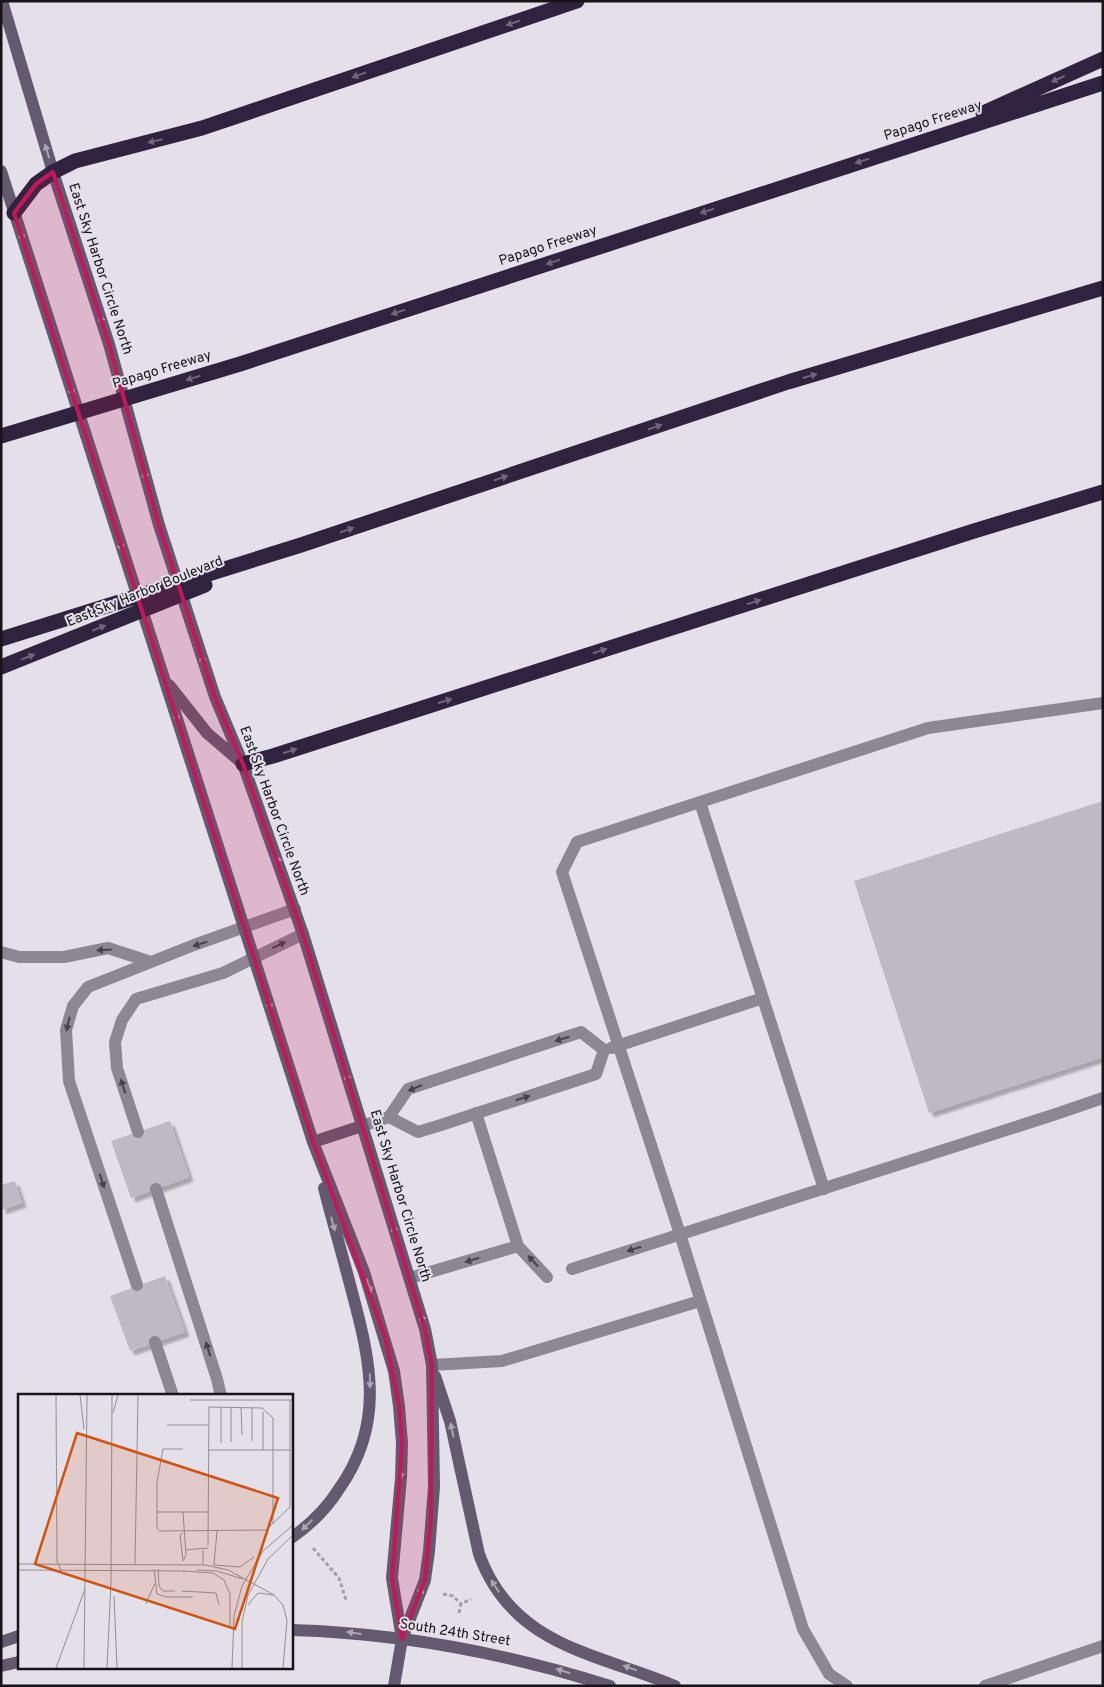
<svg xmlns="http://www.w3.org/2000/svg" width="1104" height="1687" viewBox="0 0 1104 1687" font-family="Overpass,sans-serif">
<defs>
<filter id="shadow"><feDropShadow dx="4.5" dy="4.5" stdDeviation="1" flood-color="#0004"/></filter>
</defs>
<rect width="100%" height="100%" fill="#e4e0e9"/>
<!-- building -->
<path fill="#bdbac3" filter="url(#shadow)" d="M 1103,801 L 1103,1057 L 929,1113 L 854,881 Z
M 170,1121 L 189,1177 L 131,1198 L 111,1141 Z
M 15,1181 L 22,1203 L 1,1210 L 1,1185 Z
M 165,1276 L 185,1332 L 130,1351 L 110,1296 Z"/>
<g fill="none" stroke-linecap="round" stroke-linejoin="round">
<!-- path -->
<path stroke="#a29fa6" stroke-width="3" stroke-dasharray="4 2.5" stroke-linecap="butt" d="M 313,1548 L 339,1578 L 346,1600
M 443,1594 L 453,1596 L 461,1604
M 459,1613 L 461,1604 L 471,1599"/>
<!-- lane -->
<path stroke="#8c8695" stroke-width="12" d="M 700,802 L 824,1189
M 1,952 L 19,957 L 64,957 L 108,948 L 151,962
M 611,1048 L 763,998
M 476,1113 L 518,1246 L 547,1277
M 389,1117 L 418,1132 L 441,1125 L 596,1074 L 604,1050
M 362,1126 L 389,1117 L 408,1089 L 581,1032 L 604,1050
M 138,1132 L 117,1068 L 115,1042 L 122,1020 L 136,999 L 223,973 L 303,934
M 156,1189 L 217,1379 L 221,1396
M 572,1269 L 1053,1115 L 1103,1098
M 410,1278 L 518,1246
M 137,1285 L 69,1081 L 66,1030 L 73,1006 L 88,987 L 194,945 L 295,909
M 155,1342 L 173,1396
M 432,1365 L 502,1361 L 700,1301
M 847,1686 L 829,1674 L 803,1629 L 680,1234 L 562,872 L 577,842 L 928,728 L 1103,703
M 985,1686 L 1103,1646"/>
<!-- secondary -->
<path stroke="#635a70" stroke-width="12" d="M 2,1 L 53,172 L 109,344 L 159,525 L 215,697 L 243,764 L 303,934 L 425,1329 L 432,1365 L 434,1487 L 429,1551 L 425,1580 L 402,1639 L 394,1686
M 1,171 L 313,1142 L 364,1272 L 394,1371 L 399,1406 L 402,1443 L 401,1478 L 392,1578 L 402,1639
M 169,685 L 207,733 L 242,763
M 313,1142 L 362,1126
M 435,1376 L 450,1421 L 479,1554 C 512,1646 596,1653 675,1686
M 291,1538 C 310,1525 327,1508 339,1489 C 385,1424 371,1363 352,1292 C 343,1257 333,1223 324,1188
M 291,1630 C 400,1633 506,1653 610,1686
M 1,1642 L 19,1636
M 1,1666 L 19,1662"/>
<!-- highway -->
<path stroke="#2f233f" stroke-width="15" d="M 983,113 L 1103,59
M 14,213 L 36,184 L 53,172 L 75,161 L 202,128 L 577,1
M 1,436 L 240,364 L 1103,83
M 1,639 L 301,545 L 788,382 L 1103,288
M 1,667 L 205,585
M 243,764 L 273,756 L 974,531 L 1103,492"/>
</g>
<!-- one-way arrows -->
<defs><path id="oneway-solid" d="M-6-.8H1V-3.2L6.5 0L1 3.2V.8H-6Z" transform="scale(1.25)"/></defs>
<g fill="#6e657a">
<use href="#oneway-solid" transform="translate(513 23) rotate(161)"/>
<use href="#oneway-solid" transform="translate(359 75) rotate(161)"/>
<use href="#oneway-solid" transform="translate(1058 79) rotate(156)"/>
<use href="#oneway-solid" transform="translate(155 141) rotate(167)"/>
<use href="#oneway-solid" transform="translate(862 161) rotate(162)"/>
<use href="#oneway-solid" transform="translate(707 211) rotate(162)"/>
<use href="#oneway-solid" transform="translate(553 262) rotate(162)"/>
<use href="#oneway-solid" transform="translate(398 312) rotate(162)"/>
<use href="#oneway-solid" transform="translate(810 376) rotate(-16)"/>
<use href="#oneway-solid" transform="translate(193 378) rotate(163)"/>
<use href="#oneway-solid" transform="translate(655 427) rotate(-19)"/>
<use href="#oneway-solid" transform="translate(501 478) rotate(-19)"/>
<use href="#oneway-solid" transform="translate(347 530) rotate(-19)"/>
<use href="#oneway-solid" transform="translate(754 602) rotate(-18)"/>
<use href="#oneway-solid" transform="translate(99 628) rotate(-22)"/>
<use href="#oneway-solid" transform="translate(600 651) rotate(-18)"/>
<use href="#oneway-solid" transform="translate(28 657) rotate(-21)"/>
<use href="#oneway-solid" transform="translate(445 701) rotate(-18)"/>
<use href="#oneway-solid" transform="translate(290 751) rotate(-18)"/>
</g>
<g fill="#aaa4b3">
<use href="#oneway-solid" transform="translate(47 151) rotate(-107)"/>
<use href="#oneway-solid" transform="translate(21 234) rotate(72)"/>
<use href="#oneway-solid" transform="translate(102 322) rotate(-108)"/>
<use href="#oneway-solid" transform="translate(71 389) rotate(72)"/>
<use href="#oneway-solid" transform="translate(146 478) rotate(-105)"/>
<use href="#oneway-solid" transform="translate(120 544) rotate(72)"/>
<use href="#oneway-solid" transform="translate(203 662) rotate(-108)"/>
<use href="#oneway-solid" transform="translate(176 715) rotate(72)"/>
<use href="#oneway-solid" transform="translate(279 863) rotate(-109)"/>
<use href="#oneway-solid" transform="translate(269 1003) rotate(72)"/>
<use href="#oneway-solid" transform="translate(348 1080) rotate(-107)"/>
<use href="#oneway-solid" transform="translate(333 1224) rotate(75)"/>
<use href="#oneway-solid" transform="translate(395 1232) rotate(-107)"/>
<use href="#oneway-solid" transform="translate(369 1286) rotate(72)"/>
<use href="#oneway-solid" transform="translate(423 1321) rotate(-105)"/>
<use href="#oneway-solid" transform="translate(370 1381) rotate(89)"/>
<use href="#oneway-solid" transform="translate(452 1430) rotate(-102)"/>
<use href="#oneway-solid" transform="translate(401 1472) rotate(91)"/>
<use href="#oneway-solid" transform="translate(307 1525) rotate(136)"/>
<use href="#oneway-solid" transform="translate(495 1586) rotate(-123)"/>
<use href="#oneway-solid" transform="translate(420 1594) rotate(-69)"/>
<use href="#oneway-solid" transform="translate(354 1633) rotate(-172)"/>
<use href="#oneway-solid" transform="translate(630 1668) rotate(-160)"/>
<use href="#oneway-solid" transform="translate(563 1671) rotate(-162)"/>
</g>
<g fill="#454249">
<use href="#oneway-solid" transform="translate(200 944) rotate(162)"/>
<use href="#oneway-solid" transform="translate(279 945) rotate(-25)"/>
<use href="#oneway-solid" transform="translate(104 950) rotate(177)"/>
<use href="#oneway-solid" transform="translate(68 1024) rotate(103)"/>
<use href="#oneway-solid" transform="translate(562 1039) rotate(162)"/>
<use href="#oneway-solid" transform="translate(123 1086) rotate(-108)"/>
<use href="#oneway-solid" transform="translate(415 1088) rotate(157)"/>
<use href="#oneway-solid" transform="translate(523 1098) rotate(-18)"/>
<use href="#oneway-solid" transform="translate(102 1181) rotate(72)"/>
<use href="#oneway-solid" transform="translate(634 1249) rotate(162)"/>
<use href="#oneway-solid" transform="translate(472 1260) rotate(163)"/>
<use href="#oneway-solid" transform="translate(533 1261) rotate(-133)"/>
<use href="#oneway-solid" transform="translate(208 1349) rotate(-108)"/>
</g>
<!-- marked area -->
<path fill="#c2185b" fill-opacity="0.2" stroke="#c2185b" stroke-width="4" stroke-linejoin="round" d="M 53,172 L 109,344 L 159,525 L 215,697 L 243,764 L 303,934 L 425,1329 L 432,1365 L 431,1519 L 425,1580 L 402,1639 L 392,1578 L 402,1443 L 399,1406 L 385,1337 L 313,1142 L 14,213 L 36,184 Z"/>
<g text-anchor="middle" dominant-baseline="central" stroke-width="4" stroke-linejoin="round" paint-order="stroke">
<!-- street labels -->
<g font-size="14" fill="#151417" stroke="#e4e0e9">
<text transform="translate(933 121) rotate(-18)">Papago Freeway</text>
<text transform="translate(548 246) rotate(-18)">Papago Freeway</text>
<text transform="translate(100 269) rotate(72)">East Sky Harbor Circle North</text>
<text transform="translate(162 370) rotate(-17)">Papago Freeway</text>
<text transform="translate(145 592) rotate(-22)">East Sky Harbor Boulevard</text>
<text transform="translate(274 811) rotate(70)">East Sky Harbor Circle North</text>
<text transform="translate(400 1196) rotate(73)">East Sky Harbor Circle North</text>
<text transform="translate(455 1633) rotate(9)">South 24th Street</text>
</g>
</g>
<!-- overview -->
<g transform="translate(18 1394)">
<rect width="275" height="275" fill="#e4e0e9"/>
<path fill="none" stroke="#918e95" stroke-width="1" d="M 38,1 L 39,167 L 43,176M 62,1 L 66,35M 172,6 L 272,6M 223,13 L 224,41M 234,14 L 234,47M 95,19 L 100,1M 149,31 L 191,31M 213,48 L 213,13M 203,49 L 203,13M 165,55 L 145,55 L 139,88 L 139,134 L 142,137 L 248,136 L 272,113 L 272,6 L 275,6M 191,56 L 272,56M 245,56 L 245,18M 139,118 L 190,118M 190,151 L 191,13 L 244,14 L 255,24 L 255,130M 168,156 L 190,154M 165,167 L 168,161 L 165,118M 165,167 L 162,141 L 165,139M 0,170 L 187,171 L 210,176 L 256,201 L 265,211 L 269,226 L 265,274M 117,170 L 120,1M 185,171 L 185,156M 196,171 L 199,137M 196,171 L 222,173 L 236,163M 136,175 L 139,200 L 148,203 L 175,203M 140,175 L 141,192 L 145,197 L 157,197M 0,176 L 167,177M 179,176 L 199,177 L 225,185M 165,177 L 195,179 L 206,186 L 212,200 L 212,233M 164,197 L 198,199 L 201,211M 96,202 L 99,274M 128,210 L 137,189M 230,211 L 240,199 L 256,201M 38,274 L 67,195M 66,274 L 69,1M 89,274 L 93,188 L 94,1M 214,274 L 216,222 L 224,192 L 245,157 L 275,131M 224,274 L 224,228 L 230,201 L 250,165 L 275,141"/>
<path fill="#d3520d" fill-opacity="0.15" stroke="#d3520d" stroke-width="2.5" d="M 59,39 L 260,104 L 217,235 L 17,170 Z"/>
<rect width="275" height="275" fill="none" stroke="#151417" stroke-width="2.5"/>
</g>
<!-- border -->
<rect width="1104" height="1687" fill="none" stroke="#151417" stroke-width="5"/>
</svg>
